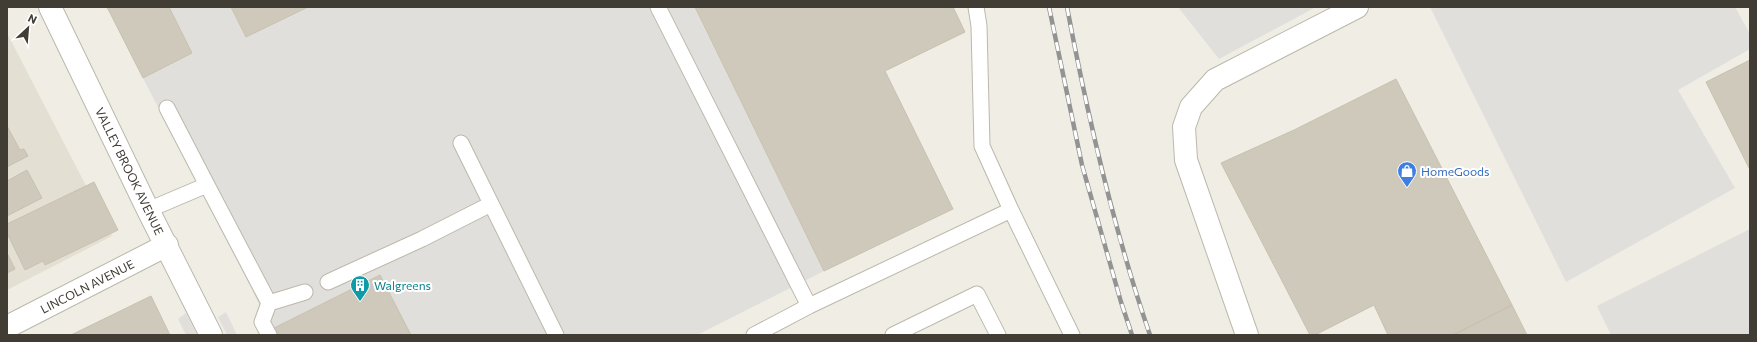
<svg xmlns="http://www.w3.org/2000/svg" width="1757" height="342" viewBox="0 0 1757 342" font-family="Commissioner,sans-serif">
<rect width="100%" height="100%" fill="#efede4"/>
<!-- residential -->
<path fill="#e3dfd2" d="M 7,33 L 112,236 L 7,290 Z"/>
<!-- parking -->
<path fill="#e1dfdc" d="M 169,7 L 231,7 L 246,37 L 308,7 L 695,7 L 824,271 L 697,335 L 411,335 L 380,275 L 272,329 L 143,78 L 192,53 Z
M 1178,7 L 1316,7 L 1219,59 Z
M 1430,7 L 1735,7 L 1750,34 L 1750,49 L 1678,90 L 1735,188 L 1566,282 Z
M 1750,229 L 1750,335 L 1611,335 L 1597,306 Z
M 226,312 L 237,335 L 227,335 L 218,317 Z
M 186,313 L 197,335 L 186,335 L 178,319 Z"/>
<!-- building -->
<path fill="#cfc9bb" stroke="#c9c1af" d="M 107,7 L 169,7 L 192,53 L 143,78 Z
M 231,7 L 308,7 L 246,37 Z
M 695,7 L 953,7 L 965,32 L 885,71 L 953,209 L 824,271 Z
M 1750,60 L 1750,168 L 1749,168 L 1706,82 Z
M 1396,79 L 1512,305 L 1453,335 L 1388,335 L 1374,305 L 1315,335 L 1310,335 L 1221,163 L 1294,130 Z
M 7,126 L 20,150 L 24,149 L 28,156 L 7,167 Z
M 27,170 L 42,198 L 7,216 L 7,181 Z
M 94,182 L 118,230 L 45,265 L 43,261 L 25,270 L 7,233 L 7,224 Z
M 7,253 L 15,269 L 7,273 Z
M 380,275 L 411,335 L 275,335 L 272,329 Z
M 151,296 L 170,335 L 71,335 Z
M 1512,305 L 1527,335 L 1453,335 Z"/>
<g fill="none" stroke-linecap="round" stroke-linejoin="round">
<!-- lane casing -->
<g stroke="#bcb8ab" stroke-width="17">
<path id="lane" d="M 658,7 L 809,306 L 1011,210
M 976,7 L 979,26 L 982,146 L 1011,210 L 1072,335
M 461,143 L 556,335
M 207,185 L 269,303 L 262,322 L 269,335
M 148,210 L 207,185 L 167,108
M 328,282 L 422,239 L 491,204
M 269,303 L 305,292
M 754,335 L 809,306
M 893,335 L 977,294 L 998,335"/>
</g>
<!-- street casing -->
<g stroke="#bcb8ab" stroke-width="24">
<path id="street" d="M 50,7 L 148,210 L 211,335
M 7,327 L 167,245
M 1247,335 L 1186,160 L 1184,127 L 1191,107 L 1215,80 L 1357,7"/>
</g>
<!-- lane -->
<use href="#lane" stroke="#fff" stroke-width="15"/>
<!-- street -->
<use href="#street" stroke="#fff" stroke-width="22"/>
<!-- rail casing -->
<g stroke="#939393" stroke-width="4.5">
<path id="rail" d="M 1049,7 L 1082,165 L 1121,302 L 1132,335
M 1067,7 C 1088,118 1113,228 1150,335"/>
</g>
<!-- rail -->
<use href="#rail" stroke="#fff" stroke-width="3" stroke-dasharray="9" stroke-linecap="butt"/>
</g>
<!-- icons -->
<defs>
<g id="shop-pin" transform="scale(1)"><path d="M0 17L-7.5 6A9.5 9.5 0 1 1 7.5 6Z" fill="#3f7fe0" stroke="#fff"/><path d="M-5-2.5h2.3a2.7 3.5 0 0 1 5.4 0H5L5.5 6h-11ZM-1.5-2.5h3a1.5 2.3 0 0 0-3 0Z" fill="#fff"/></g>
<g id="building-pin" transform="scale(1)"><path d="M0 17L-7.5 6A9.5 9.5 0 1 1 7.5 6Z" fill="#0f9aa8" stroke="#fff"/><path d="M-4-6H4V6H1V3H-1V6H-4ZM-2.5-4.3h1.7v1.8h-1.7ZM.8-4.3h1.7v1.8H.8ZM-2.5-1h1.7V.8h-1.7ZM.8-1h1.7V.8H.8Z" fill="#fff"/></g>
</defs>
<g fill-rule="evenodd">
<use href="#shop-pin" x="1407" y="171"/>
<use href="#building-pin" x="360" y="285"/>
</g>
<g text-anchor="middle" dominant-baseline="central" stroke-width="4" stroke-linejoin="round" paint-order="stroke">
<!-- street labels -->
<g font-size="12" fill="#413d35" stroke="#fff">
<text transform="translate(130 171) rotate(64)">VALLEY BROOK AVENUE</text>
<text transform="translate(87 286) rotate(-27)">LINCOLN AVENUE</text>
</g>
<!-- shop labels -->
<g font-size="12" fill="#366cbe" stroke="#fff" text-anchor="start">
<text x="1421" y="171">HomeGoods</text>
</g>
<!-- culture labels -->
<g font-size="12" fill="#0d838f" stroke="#fff" text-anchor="start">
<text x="374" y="285">Walgreens</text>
</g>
</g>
<!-- border -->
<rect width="1757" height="342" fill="none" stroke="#413d35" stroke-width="16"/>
<!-- north arrow -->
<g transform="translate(28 28) rotate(26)" stroke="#ffffff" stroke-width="3" paint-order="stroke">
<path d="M0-3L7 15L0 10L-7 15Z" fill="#413d35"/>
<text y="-6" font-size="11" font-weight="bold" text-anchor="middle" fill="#413d35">N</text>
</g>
</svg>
